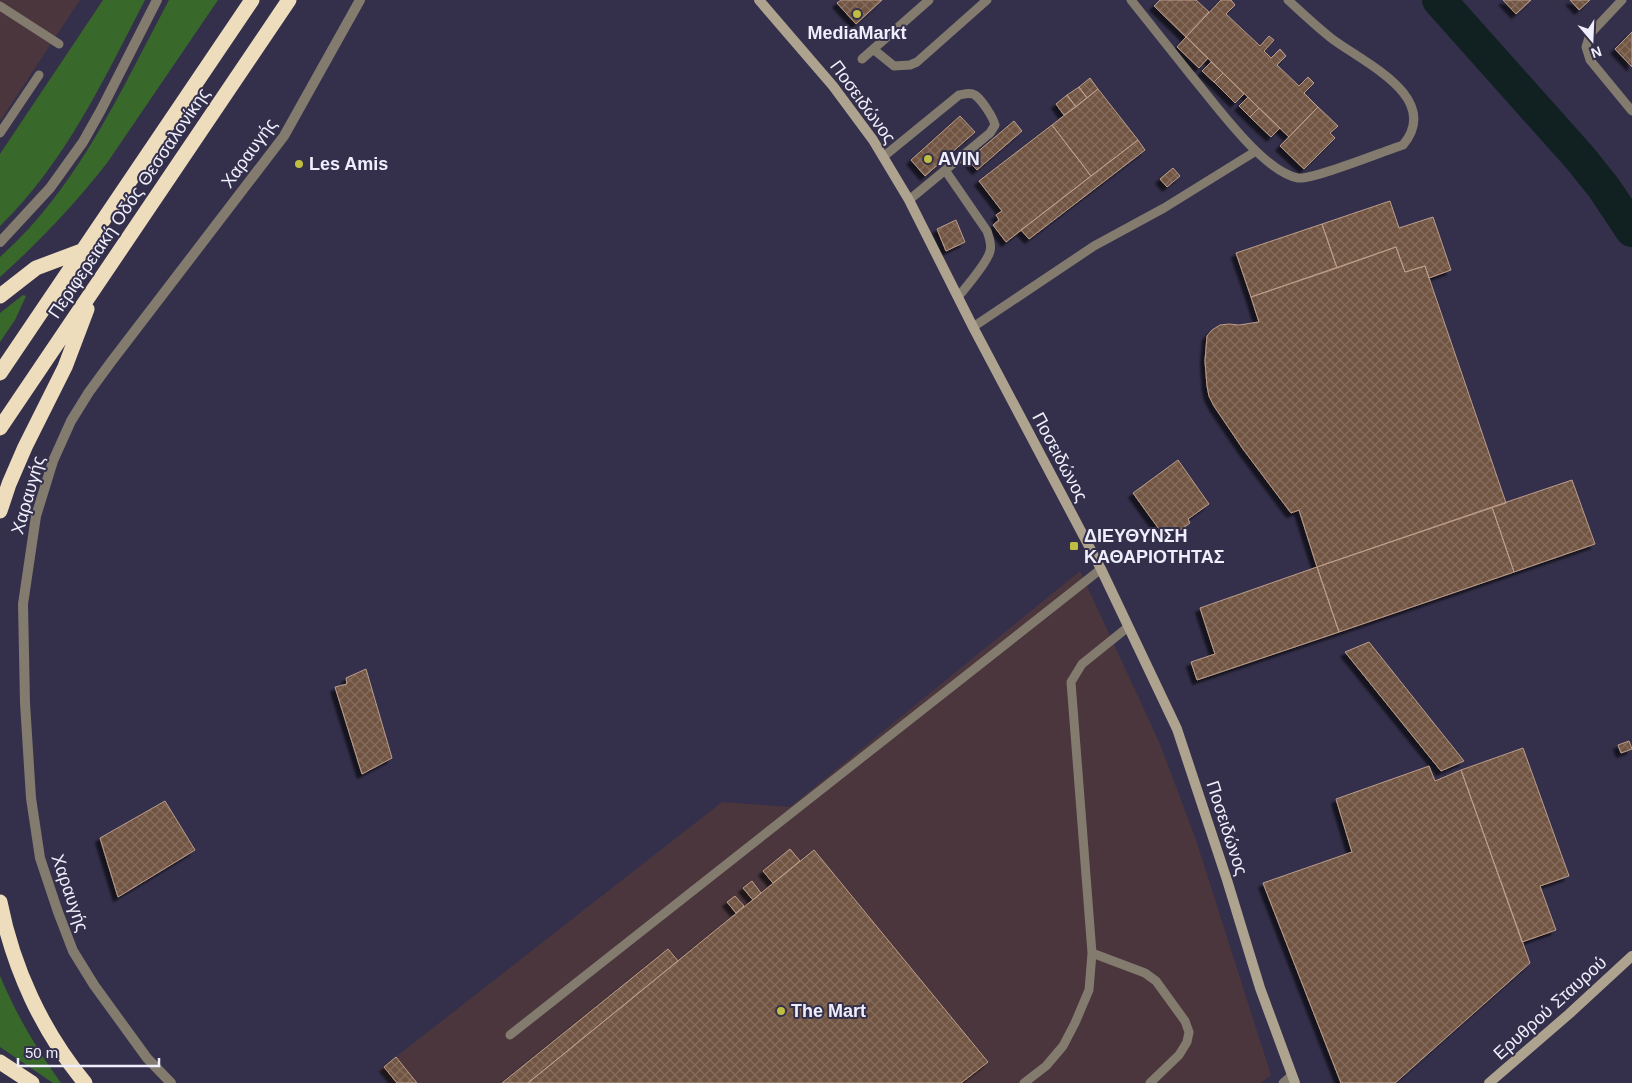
<svg xmlns="http://www.w3.org/2000/svg" width="1632" height="1083" viewBox="0 0 1632 1083" font-family="Helvetica,sans-serif">
<defs>
<pattern id="building-cross-hatch" width="8" height="8" patternUnits="userSpaceOnUse" patternTransform="scale(1.25)"><rect width="8" height="8" fill="#715543"/><path d="M0 0l8 8M0 8l8-8" fill="none" stroke="#866e5f"/></pattern>
<filter id="shadow"><feDropShadow dx="-4.5" dy="4.5" stdDeviation="1" flood-color="#0009"/></filter>
</defs>
<rect width="100%" height="100%" fill="#34304b"/>
<!-- commercial -->
<path fill="#4a363c" d="M 0,0 L 80,0 L 0,121 Z
M 1080,571 L 1160,744 L 1196,840 L 1271,1075 L 1261,1083 L 390,1083 L 379,1070 L 722,802 L 790,807 Z"/>
<!-- green -->
<path fill="#39682b" d="M 103,0 L 145,0 C 104,79 65,163 0,226 L 0,154 Z
M 169,0 L 218,0 L 107,163 C 75,204 39,242 0,277 L 0,257 C 78,188 121,90 169,0 Z
M 23,295 L 26,296 L 15,320 L 0,342 L 0,313 Z
M 0,976 C 17,1016 36,1048 61,1083 L 53,1083 L 0,1047 Z"/>
<g fill="none" stroke-linecap="round" stroke-linejoin="round">
<!-- river -->
<path stroke="#112121" stroke-width="34" d="M 1439,0 L 1580,158 L 1604,188 L 1632,230"/>
</g>
<!-- building -->
<path fill="url(#building-cross-hatch)" stroke="#bc9d89" filter="url(#shadow)" d="M 841,0 L 882,0 L 856,24 L 837,3 Z
M 1160,0 L 1196,0 L 1209,12 L 1186,37 L 1154,6 Z
M 1221,0 L 1231,0 L 1235,5 L 1226,14 L 1260,46 L 1269,36 L 1274,40 L 1264,51 L 1271,58 L 1280,49 L 1286,56 L 1277,65 L 1299,86 L 1308,77 L 1314,83 L 1304,93 L 1318,107 L 1289,137 L 1186,37 Z
M 1503,0 L 1531,0 L 1516,14 Z
M 1570,0 L 1590,0 L 1579,10 Z
M 1632,32 L 1632,67 L 1615,49 Z
M 1186,37 L 1208,58 L 1199,68 L 1177,47 Z
M 1211,62 L 1223,73 L 1214,82 L 1202,71 Z
M 1223,73 L 1244,94 L 1235,103 L 1214,82 Z
M 1090,78 L 1098,89 L 1087,98 L 1079,87 Z
M 1079,87 L 1087,98 L 1076,107 L 1067,95 Z
M 1098,89 L 1138,140 L 1091,176 L 1052,125 Z
M 1067,95 L 1076,107 L 1064,115 L 1056,104 Z
M 1248,97 L 1259,108 L 1250,117 L 1239,106 Z
M 1318,107 L 1338,126 L 1330,133 L 1335,138 L 1304,169 L 1280,146 Z
M 1259,108 L 1280,128 L 1271,137 L 1250,117 Z
M 960,116 L 975,132 L 925,176 L 911,160 Z
M 1014,121 L 1022,131 L 977,170 L 968,160 Z
M 1052,125 L 1091,176 L 1006,242 L 993,225 L 999,220 L 996,215 L 1002,211 L 979,181 Z
M 1138,140 L 1145,150 L 1029,239 L 1021,230 Z
M 1173,168 L 1180,176 L 1167,187 L 1160,179 Z
M 1390,201 L 1399,228 L 1433,217 L 1451,270 L 1429,278 L 1425,266 L 1405,272 L 1396,247 L 1337,268 L 1322,224 Z
M 956,220 L 965,242 L 946,251 L 937,229 Z
M 1322,224 L 1337,268 L 1251,297 L 1236,253 Z
M 1396,247 L 1405,272 L 1425,266 L 1506,503 L 1317,567 L 1299,510 L 1291,513 L 1243,449 L 1214,406 L 1209,396 L 1207,386 L 1205,361 L 1207,336 L 1212,330 L 1220,325 L 1229,324 L 1239,325 L 1259,322 L 1251,297 Z
M 1178,460 L 1209,504 L 1188,519 L 1190,523 L 1179,531 L 1176,527 L 1164,536 L 1133,493 Z
M 1572,480 L 1595,544 L 1514,572 L 1492,507 Z
M 1492,507 L 1514,572 L 1339,632 L 1317,567 Z
M 1317,567 L 1339,632 L 1197,680 L 1191,662 L 1215,654 L 1200,608 Z
M 1369,642 L 1464,761 L 1441,771 L 1345,652 Z
M 366,669 L 392,758 L 362,774 L 335,687 L 347,684 L 346,678 Z
M 1629,741 L 1632,749 L 1621,753 L 1618,745 Z
M 1523,748 L 1569,876 L 1540,886 L 1556,930 L 1522,942 L 1461,770 Z
M 1429,766 L 1435,781 L 1461,770 L 1530,963 L 1395,1083 L 1341,1083 L 1263,883 L 1352,852 L 1336,799 Z
M 165,801 L 195,850 L 118,897 L 100,838 Z
M 790,849 L 800,861 L 773,883 L 763,871 Z
M 814,850 L 988,1062 L 961,1083 L 528,1083 Z
M 752,881 L 761,893 L 753,900 L 743,888 Z
M 735,896 L 744,906 L 736,913 L 727,902 Z
M 668,949 L 678,961 L 528,1083 L 502,1083 Z
M 396,1057 L 417,1083 L 397,1083 L 384,1067 Z"/>
<g fill="none" stroke-linecap="round" stroke-linejoin="round">
<!-- lane -->
<path stroke="#827b6e" stroke-width="9" d="M 1131,0 C 1151,25 1170,49 1190,74 C 1213,101 1263,172 1298,178 C 1313,180 1384,151 1403,145 C 1443,97 1362,62 1331,38 C 1316,26 1302,13 1288,0
M 1622,0 L 1590,34 L 1586,47 L 1590,60 L 1632,111
M 0,6 L 59,44
M 873,49 L 894,66 L 910,65 L 917,62 L 987,0
M 862,59 L 929,0
M 0,133 L 39,75
M 883,157 L 959,95 C 965,94 970,92 975,95 C 982,100 993,117 995,125 L 990,133 L 909,200
M 945,170 L 987,231 C 989,237 992,244 990,251 C 988,262 966,287 958,297
M 973,327 L 1094,246 L 1164,208 L 1256,151
M 1092,953 L 1145,973 L 1156,981 L 1185,1021 L 1189,1032 L 1187,1042 L 1179,1055 L 1150,1083
M 510,1035 L 1101,569
M 1024,1083 L 1046,1066 L 1063,1046 L 1075,1023 L 1089,990 L 1092,953 L 1071,682 L 1082,664 L 1128,627
M 1283,1083 L 1292,1075"/>
<!-- street -->
<path stroke="#827b6e" stroke-width="10" d="M 0,242 L 50,188 L 83,142 L 101,110 L 157,0
M 171,1083 L 147,1058 L 94,985 L 73,951 L 58,912 L 40,858 L 31,798 L 25,703 L 23,604 L 36,516 L 53,461 L 71,421 L 89,392 L 111,362 L 284,136 L 360,0"/>
<!-- secondary -->
<path stroke="#aea38e" stroke-width="10" d="M 759,0 L 833,86 L 873,140 L 909,200 L 973,327 L 1101,569 L 1177,729 L 1227,880 L 1260,988 L 1295,1083
M 1489,1083 L 1569,1014 L 1632,956"/>
<!-- highway -->
<path stroke="#eeddbc" stroke-width="15" d="M 0,296 L 36,268 L 84,250
M 0,373 L 252,0
M 0,428 L 289,0
M 0,511 L 9,484 L 25,447 L 65,367 L 87,309
M 0,902 C 13,968 42,1031 85,1083
M 0,1062 L 32,1083"/>
</g>
<!-- markers -->
<g fill="#c0be40" stroke="#34304b" stroke-width="2">
<circle cx="857" cy="14" r="5"/>
<circle cx="928" cy="159" r="5"/>
<circle cx="299" cy="164" r="5"/>
<rect x="1069" y="541" width="10" height="10" rx="2.5"/>
<circle cx="781" cy="1011" r="5"/>
</g>
<g text-anchor="middle" dominant-baseline="central" stroke-width="4" stroke-linejoin="round" paint-order="stroke">
<!-- poi labels -->
<g font-size="18" font-weight="bold" fill="#efeefc" stroke="#34304b" text-anchor="start">
<text x="857" y="33" text-anchor="middle">MediaMarkt</text>
<text x="938" y="159">AVIN</text>
<text x="309" y="164">Les Amis</text>
<text x="1084" y="536">ΔΙΕΥΘΥΝΣΗ<tspan x="1084" dy="21">ΚΑΘΑΡΙΟΤΗΤΑΣ</tspan></text>
<text x="791" y="1011">The Mart</text>
</g>
<!-- street labels -->
<g font-size="18" fill="#efeefc" stroke="#34304b">
<text transform="translate(863 102) rotate(54)">Ποσειδώνος</text>
<text transform="translate(249 153) rotate(-54)">Χαραυγής</text>
<text transform="translate(129 203) rotate(-56)">Περιφερειακή Οδός Θεσσαλονίκης</text>
<text transform="translate(1060 457) rotate(62)">Ποσειδώνος</text>
<text transform="translate(28 495) rotate(-74)">Χαραυγής</text>
<text transform="translate(1227 828) rotate(72)">Ποσειδώνος</text>
<text transform="translate(70 893) rotate(71)">Χαραυγής</text>
<text transform="translate(1550 1008) rotate(-42)">Ερυθρού Σταυρού</text>
</g>
</g>
<!-- north arrow -->
<g transform="translate(1592 40) rotate(161)" stroke="#34304b" stroke-width="4" paint-order="stroke">
<path d="M0-4L9 19L0 12L-9 19Z" fill="#efeefc"/>
<text y="-8" font-size="14" font-weight="bold" text-anchor="middle" fill="#efeefc">N</text>
</g>
<!-- scale -->
<path d="M18 1058v8h141v-8" fill="none" stroke="#efeefc" stroke-width="2.5"/>
<text x="25" y="1058" font-size="15" fill="#efeefc" stroke="#34304b" stroke-width="4" paint-order="stroke">50 m</text>
</svg>
